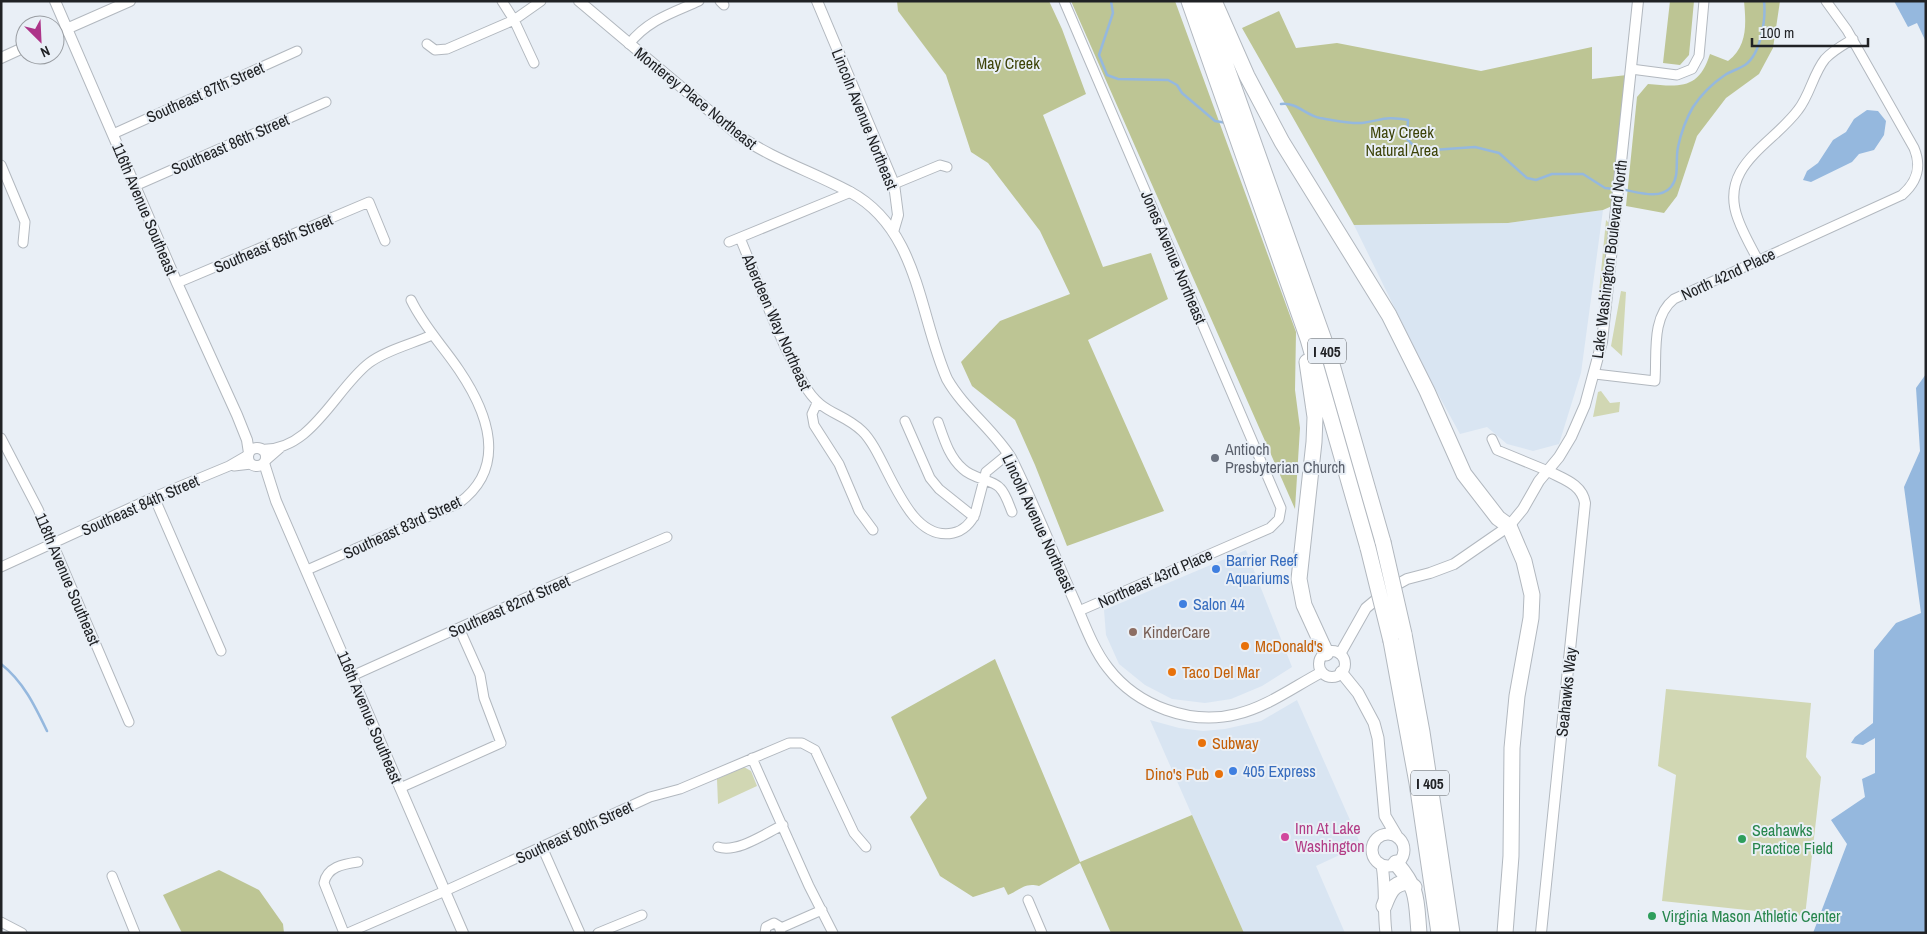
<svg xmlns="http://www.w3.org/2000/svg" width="1927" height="934" viewBox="0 0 1927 934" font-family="'Archivo Narrow',sans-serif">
<rect width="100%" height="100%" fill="#e9eff6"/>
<!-- built -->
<path fill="#d9e5f2" d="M 1603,210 L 1581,373 L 1559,444 L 1533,451 L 1507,444 L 1487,427 L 1460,434 L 1427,374 L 1354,225 L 1508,223 Z
M 1246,550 L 1292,667 L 1262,686 L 1231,699 L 1205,703 L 1172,699 L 1145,685 L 1119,664 L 1106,635 L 1104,610 Z
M 1297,700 L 1361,845 L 1316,866 L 1345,933 L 1244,933 L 1150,720 L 1179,728 L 1203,731 L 1225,729 L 1261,721 Z"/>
<!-- green -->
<path fill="#d1d7b3" d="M 1606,220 L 1609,223 L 1604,273 L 1598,303 Z
M 1621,291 L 1626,292 L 1622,356 L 1611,346 Z
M 1601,391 L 1610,403 L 1620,402 L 1619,412 L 1593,417 L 1598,392 Z
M 1666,689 L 1811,703 L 1806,757 L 1821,777 L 1805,916 L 1662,901 L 1676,775 L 1658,766 Z
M 744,767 L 751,771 L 757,786 L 718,804 L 717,779 Z"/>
<!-- forest -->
<path fill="#bdc594" d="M 897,1 L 1049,1 L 1062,29 L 1086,94 L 1043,115 L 1103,267 L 1151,253 L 1168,299 L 1088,340 L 1164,511 L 1067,546 L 1035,465 L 1015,420 L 972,386 L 961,362 L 1000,321 L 1070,294 L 1040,231 L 988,163 L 971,152 L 946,75 L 898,11 Z
M 1071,1 L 1175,1 L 1296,332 L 1295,390 L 1300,428 L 1295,509 Z
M 1670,1 L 1694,1 L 1689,55 L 1680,65 L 1663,63 Z
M 1744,1 L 1780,1 L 1773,48 L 1759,74 L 1726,98 L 1697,136 L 1677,196 L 1664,213 L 1626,206 L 1637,97 L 1648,84 C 1681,87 1699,89 1710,54 L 1728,61 C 1748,46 1746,23 1744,1 Z
M 1279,11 L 1296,48 L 1337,43 L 1481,71 L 1592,47 L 1592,79 L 1627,75 L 1612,206 L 1603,210 L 1508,223 L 1354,225 L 1242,28 Z
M 995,659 L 1080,862 L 1192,815 L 1244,933 L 1111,933 L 1080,863 L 1039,886 C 1025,882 1020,890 1008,895 L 1004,887 L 973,897 L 940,876 L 910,817 L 927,798 L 891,717 Z
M 219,870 L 259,890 L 283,924 L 284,933 L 182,933 L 163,895 Z"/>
<!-- water -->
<path fill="#95b8de" d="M 1894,1 L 1926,1 L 1926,42 L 1917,23 L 1908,27 Z
M 1867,110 L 1878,111 L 1886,121 L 1884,135 L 1874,150 L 1859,154 L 1852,162 L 1811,182 L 1803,180 L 1807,171 L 1818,163 L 1833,140 L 1846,132 L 1854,119 Z
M 1926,374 L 1926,933 L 1813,933 L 1847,844 L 1831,820 L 1865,797 L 1862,779 L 1875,773 L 1875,738 L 1863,745 L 1851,743 L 1855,737 L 1873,723 L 1874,650 L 1896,623 L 1921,613 L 1904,487 L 1920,451 L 1916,388 Z"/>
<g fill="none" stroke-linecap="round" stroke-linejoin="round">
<!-- stream -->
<path stroke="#95b8de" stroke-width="2.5" d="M 1111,1 L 1113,13 L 1099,55 L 1107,75 L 1118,79 L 1168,80 L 1177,85 L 1182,93 L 1215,121 L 1227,123
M 1281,104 C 1297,102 1305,115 1320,118 C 1333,120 1349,124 1362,123 C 1383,120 1385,116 1408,120 L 1407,139 L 1419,151 L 1475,147 L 1499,153 L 1527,178 L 1536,180 L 1552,174 L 1583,174 L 1605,188 L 1614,189
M 1620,189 C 1635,191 1659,201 1671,187 C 1680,176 1675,160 1678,147 C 1681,133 1686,119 1693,107 C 1701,95 1713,83 1725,75 C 1731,71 1739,69 1745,65 C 1761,54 1766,19 1764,1
M 1,664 C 23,681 35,706 47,731"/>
<!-- minor casing -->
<g stroke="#b2b8bf" stroke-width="11">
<path id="minor" d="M 502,1 L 514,20 L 534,63
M 720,1 L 724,5
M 1064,1 L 1281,508 L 1279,519 L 1270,528 L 1079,611
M 427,44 L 435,50 L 447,49 L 514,20 L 541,1
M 629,44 C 648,20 672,13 699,1
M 1631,69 L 1677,75 L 1692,69 L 1699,56 L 1704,1
M 113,134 L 297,51
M 1,165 L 25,222 L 23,243
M 894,184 L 940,165 L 947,167
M 135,186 L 326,102
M 740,238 C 760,286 778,338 804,384 C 821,415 841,411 862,431 C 887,454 905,543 953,533 C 963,531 971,523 975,514 L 986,472 L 1008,454
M 729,242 L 851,192
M 1758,260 C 1751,247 1743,233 1738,219 C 1718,166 1772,145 1798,110 C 1810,95 1813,74 1825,59 C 1832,51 1843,45 1853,39
M 177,283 L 369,202 L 385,241
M 1595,374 L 1655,381 C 1657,354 1651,317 1674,299 L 1902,195 C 1917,182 1922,167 1914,148 L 1847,30 L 1826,1
M 817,403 L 812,414 L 814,425 L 839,464 L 859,511 L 873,530
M 905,421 L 930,478 L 939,489 L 974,517
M 938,422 C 944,439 949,457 963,469 C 973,479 994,480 1000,488 C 1006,494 1009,505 1012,512
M 1,438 L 38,509 L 129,722
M 1492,439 L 1497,450 L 1548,471
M 260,449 C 311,453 335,389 369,363 C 386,350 412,344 432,335
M 265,461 L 280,448
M 234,466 L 251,464
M 154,497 L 221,651
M 1,567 L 154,497 L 229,466 L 248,455
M 307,570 L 459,503 C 508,467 488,413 459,370 C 443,346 424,327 411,300
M 352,676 L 554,585 L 667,537
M 752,758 L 809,886 L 833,933
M 400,788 L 501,743 L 484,698 L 480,675 L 459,628
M 542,847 L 580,933
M 718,847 C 738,853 764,834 783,825
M 112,876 L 135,933
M 1028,900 L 1042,933
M 1,922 L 22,933
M 781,928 L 822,910
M 344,933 L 324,883 C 327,867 343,864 358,862
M 348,933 L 445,891 L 650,797 L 680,789 L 789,743 L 802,743 L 815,750 L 854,833 L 866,847
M 598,933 L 642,915
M 765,933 L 766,927 L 774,923 L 779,926 L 781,933"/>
</g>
<!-- tertiary casing -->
<g stroke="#b2b8bf" stroke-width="12">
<path id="tertiary" d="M 55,1 L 177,283 L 237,415 L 247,440 L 249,453
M 579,1 L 738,135 C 772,159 813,172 850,192 C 919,229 919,316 947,379 C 964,409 993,429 1011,458 C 1034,504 1053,553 1074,600 C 1084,623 1093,649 1108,668 C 1137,706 1191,726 1237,714 C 1267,707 1295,686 1322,672
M 817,1 L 894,184 L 898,215 L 893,232
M 55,34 L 130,1
M 1,58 L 25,47
M248 457a9 9 0 1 1 18 0a9 9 0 1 1-18 0Z
M 264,463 L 276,501 L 463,933
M1319 664a13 13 0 1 1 26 0a13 13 0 1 1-26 0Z
M 1340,654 L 1366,608 L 1389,589 L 1407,579 L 1430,573 L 1454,564 L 1509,526 L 1523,509 L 1539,481 L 1559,457 L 1571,437 L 1585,405 L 1602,342 L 1638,1
M 1541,933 L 1585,503 C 1582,484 1563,479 1548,471"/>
</g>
<!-- secondary casing -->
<g stroke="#b2b8bf" stroke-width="13">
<path id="secondary" d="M 1341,672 L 1358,693 L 1374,723 L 1378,738 L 1385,816 L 1398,838
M1372 850a16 16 0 1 1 32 0a16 16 0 1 1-32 0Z
M 1382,865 C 1386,888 1383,910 1386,933"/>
</g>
<!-- motorway casing -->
<g stroke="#b2b8bf" stroke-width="17">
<path id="motorway" d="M 1189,1 L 1308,339 L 1368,548
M 1203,1 L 1329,354 L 1383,542
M 1214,1 L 1247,76 L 1282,142 L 1389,315 L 1427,391 L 1464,474 L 1498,518 L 1509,526 L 1524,561 L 1532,595 L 1531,618 L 1517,696 L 1512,748 L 1511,856 L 1505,933
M 1307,362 L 1315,417 L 1314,442 L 1299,579 L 1304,605 L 1326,653
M 1404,634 L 1422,732 L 1452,933
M 1391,641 L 1417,783 L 1439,933
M 1396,863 C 1419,890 1416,899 1419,933
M 1384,906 C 1389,893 1392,884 1407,882 L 1414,887"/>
</g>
<!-- minor -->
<use href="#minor" stroke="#fff" stroke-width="9"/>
<!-- tertiary -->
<use href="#tertiary" stroke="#fff" stroke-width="10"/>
<!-- secondary -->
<use href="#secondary" stroke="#fff" stroke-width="11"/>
<!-- motorway -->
<use href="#motorway" stroke="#fff" stroke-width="15"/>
<!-- motorway-bridge casing -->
<g stroke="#b2b8bf" stroke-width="17" stroke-linecap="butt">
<path id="motorway-bridge" d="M 1383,542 L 1404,634
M 1368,548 L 1391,641"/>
</g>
<!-- motorway-bridge -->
<use href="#motorway-bridge" stroke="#fff" stroke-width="15"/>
</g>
<!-- markers -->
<circle fill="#6b7280" stroke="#e9eff6" stroke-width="2" cx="1215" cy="458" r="5"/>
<g fill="#3f7fe0" stroke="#e9eff6" stroke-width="2">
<circle cx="1216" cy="569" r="5"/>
<circle cx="1183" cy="604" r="5"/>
<circle cx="1233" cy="771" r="5"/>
</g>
<circle fill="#8d6e63" stroke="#e9eff6" stroke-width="2" cx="1133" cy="632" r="5"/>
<g fill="#e8710a" stroke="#e9eff6" stroke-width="2">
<circle cx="1245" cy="646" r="5"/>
<circle cx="1172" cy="672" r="5"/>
<circle cx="1202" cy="743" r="5"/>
<circle cx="1219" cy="774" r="5"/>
</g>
<circle fill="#d1479c" stroke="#e9eff6" stroke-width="2" cx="1285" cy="837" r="5"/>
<g fill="#2e9e5b" stroke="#e9eff6" stroke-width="2">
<circle cx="1742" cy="839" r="5"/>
<circle cx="1652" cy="916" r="5"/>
</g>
<g text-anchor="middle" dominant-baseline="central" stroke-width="4" stroke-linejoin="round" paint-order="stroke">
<!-- shield labels -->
<g fill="#e9eff6" stroke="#5c6064" stroke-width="1">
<rect x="1308" y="338.5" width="38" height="25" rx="4"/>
<rect x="1411" y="770.5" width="38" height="25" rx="4"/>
</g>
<g font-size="15" font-weight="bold" fill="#202225">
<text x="1327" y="351">I 405</text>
<text x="1430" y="783">I 405</text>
</g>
<!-- park labels -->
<g font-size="16" fill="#3c4207" stroke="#e9eff6">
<text x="1008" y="63">May Creek</text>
<text x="1402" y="132">May Creek<tspan x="1402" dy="18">Natural Area</tspan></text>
</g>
<!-- street labels -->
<g font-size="16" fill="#202225" stroke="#e9eff6">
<text transform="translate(205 92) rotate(-24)">Southeast 87th Street</text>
<text transform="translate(696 98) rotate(39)">Monterey Place Northeast</text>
<text transform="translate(865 119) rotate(68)">Lincoln Avenue Northeast</text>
<text transform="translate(230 144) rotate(-24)">Southeast 86th Street</text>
<text transform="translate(145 209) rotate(67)">116th Avenue Southeast</text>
<text transform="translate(273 243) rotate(-23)">Southeast 85th Street</text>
<text transform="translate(1174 257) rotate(67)">Jones Avenue Northeast</text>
<text transform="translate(1609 259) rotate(-83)">Lake Washington Boulevard North</text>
<text transform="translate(1728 274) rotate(-25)">North 42nd Place</text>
<text transform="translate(777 322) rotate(66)">Aberdeen Way Northeast</text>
<text transform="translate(140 505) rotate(-24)">Southeast 84th Street</text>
<text transform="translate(1039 523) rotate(65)">Lincoln Avenue Northeast</text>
<text transform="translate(402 527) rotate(-25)">Southeast 83rd Street</text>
<text transform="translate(1155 578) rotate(-24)">Northeast 43rd Place</text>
<text transform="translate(68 579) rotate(67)">118th Avenue Southeast</text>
<text transform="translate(509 606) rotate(-24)">Southeast 82nd Street</text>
<text transform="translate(1566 692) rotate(-84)">Seahawks Way</text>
<text transform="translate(370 717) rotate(67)">116th Avenue Southeast</text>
<text transform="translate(574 832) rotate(-25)">Southeast 80th Street</text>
</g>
<!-- worship labels -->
<g font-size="16" fill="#5b616d" stroke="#e9eff6" text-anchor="start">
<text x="1225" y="449">Antioch<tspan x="1225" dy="18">Presbyterian Church</tspan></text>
</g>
<!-- shop labels -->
<g font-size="16" fill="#366cbe" stroke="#e9eff6" text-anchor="start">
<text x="1226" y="560">Barrier Reef<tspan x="1226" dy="18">Aquariums</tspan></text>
<text x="1193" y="604">Salon 44</text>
<text x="1243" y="771">405 Express</text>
</g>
<!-- education labels -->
<g font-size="16" fill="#785e54" stroke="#e9eff6" text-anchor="start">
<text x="1143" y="632">KinderCare</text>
</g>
<!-- food labels -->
<g font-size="16" fill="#c56008" stroke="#e9eff6" text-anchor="start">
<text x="1255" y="646">McDonald's</text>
<text x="1182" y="672">Taco Del Mar</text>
<text x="1212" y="743">Subway</text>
<text x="1209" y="774" text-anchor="end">Dino's Pub</text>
</g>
<!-- hotel labels -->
<g font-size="16" fill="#b23c85" stroke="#e9eff6" text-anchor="start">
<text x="1295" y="828">Inn At Lake<tspan x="1295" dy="18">Washington</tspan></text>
</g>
<!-- leisure labels -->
<g font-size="16" fill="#27864d" stroke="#e9eff6" text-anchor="start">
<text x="1752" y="830">Seahawks<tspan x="1752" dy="18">Practice Field</tspan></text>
<text x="1662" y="916">Virginia Mason Athletic Center</text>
</g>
</g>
<!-- border -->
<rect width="1927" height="934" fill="none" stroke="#202225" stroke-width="5"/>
<!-- north arrow -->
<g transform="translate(40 40) rotate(156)"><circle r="24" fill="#e9eff6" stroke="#999da2"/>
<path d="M0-4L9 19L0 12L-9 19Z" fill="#ad3489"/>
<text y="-8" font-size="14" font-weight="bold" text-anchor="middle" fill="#202225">N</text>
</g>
<!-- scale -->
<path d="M1752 38v8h116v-8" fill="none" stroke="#202225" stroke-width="2.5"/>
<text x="1760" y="38" font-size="15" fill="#202225" stroke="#e9eff6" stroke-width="4" paint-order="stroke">100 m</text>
</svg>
